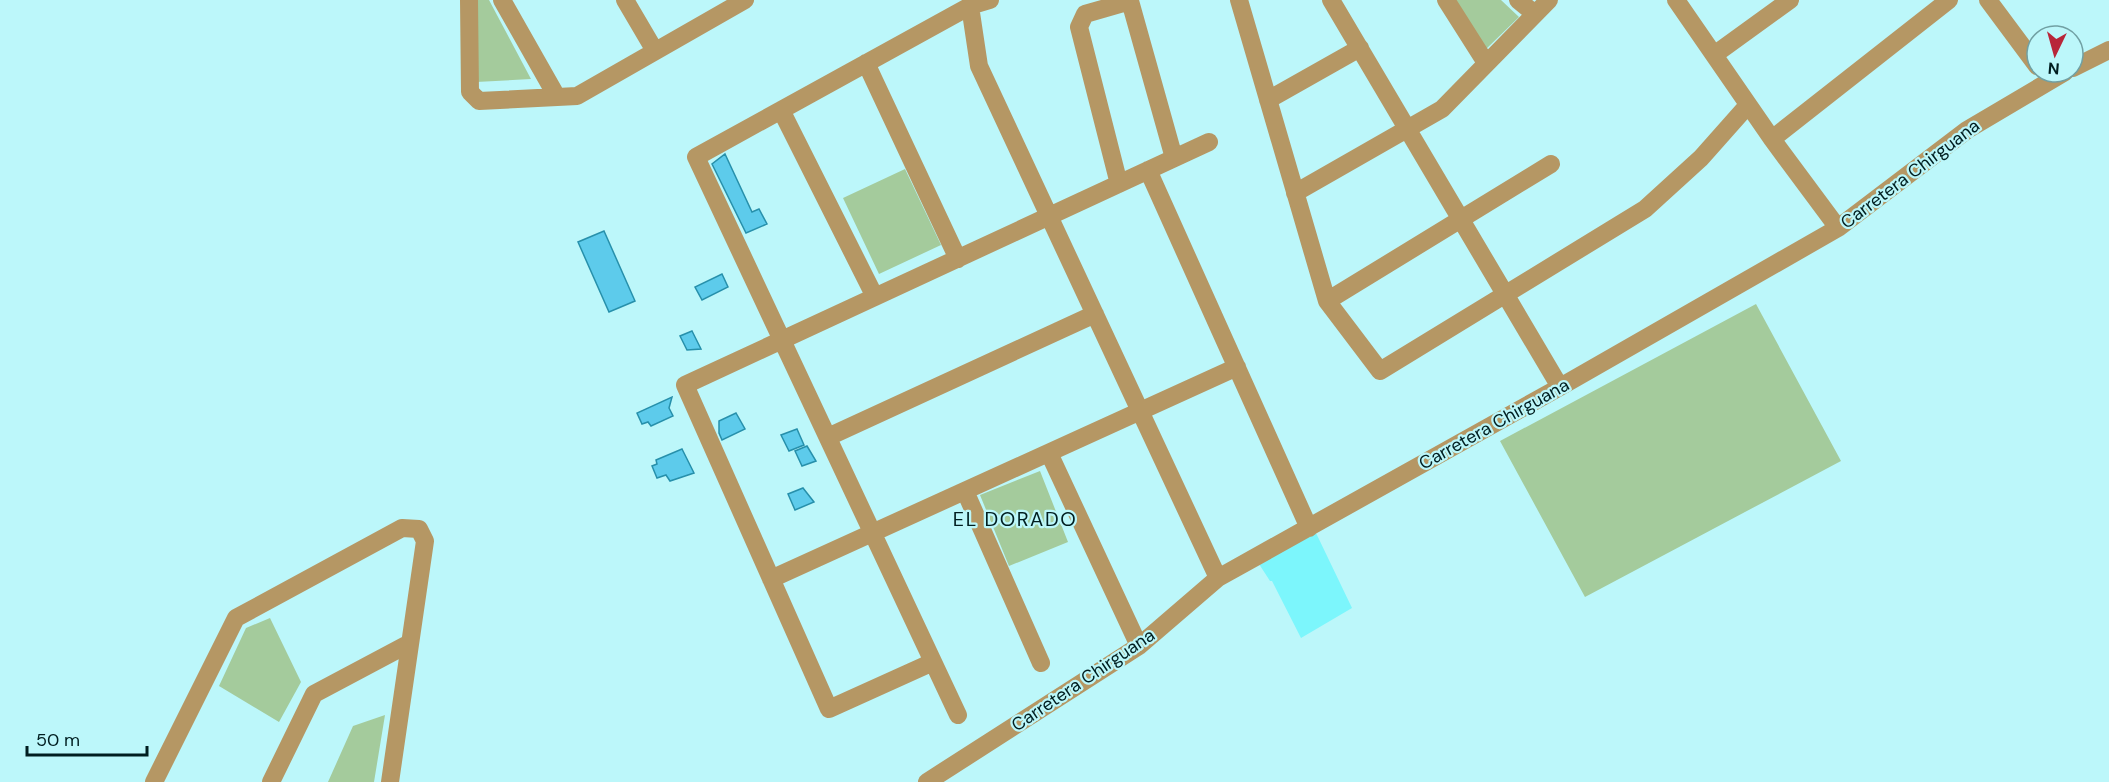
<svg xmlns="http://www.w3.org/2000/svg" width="2109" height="782" viewBox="0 0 2109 782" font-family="'DM Sans',sans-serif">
<rect width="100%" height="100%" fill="#bcf7fa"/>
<!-- built -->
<path fill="#7cf6fc" d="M 1316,533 L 1352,608 L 1301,638 L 1272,581 L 1270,581 L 1259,564 Z"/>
<!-- green -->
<path fill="#a4cb9c" d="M 475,0 L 489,0 L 531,79 L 476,82 Z
M 1451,0 L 1501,0 L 1519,17 L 1483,52 Z
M 905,169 L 941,245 L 879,274 L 843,198 Z
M 1756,304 L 1841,461 L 1585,597 L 1500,441 Z
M 1040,471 L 1068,542 L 1009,566 L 980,495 Z
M 270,618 L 301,682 L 279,722 L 219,686 L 246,628 Z
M 385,715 L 374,782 L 328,782 L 353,726 Z"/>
<!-- building -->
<path fill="#5dcbeb" stroke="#2790ab" stroke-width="1.5" d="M 725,154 L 752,212 L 759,209 L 767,224 L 746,233 L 712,164 Z
M 604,231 L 635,301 L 609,312 L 578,242 Z
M 722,274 L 728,287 L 702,300 L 695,287 Z
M 692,331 L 701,349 L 687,350 L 680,336 Z
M 672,397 L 669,408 L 673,416 L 651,426 L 648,422 L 642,424 L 637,413 Z
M 736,413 L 745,429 L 722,440 L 719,433 L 719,421 Z
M 797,429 L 804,445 L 789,451 L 781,435 Z
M 807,446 L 816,461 L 802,466 L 795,451 Z
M 682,449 L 694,473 L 670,481 L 666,475 L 657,478 L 652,466 L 657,464 L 656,460 Z
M 803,488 L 814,502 L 795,510 L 788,494 Z"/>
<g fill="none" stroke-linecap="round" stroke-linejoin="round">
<!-- minor -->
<path stroke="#b59764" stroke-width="18" d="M 469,0 L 470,92 L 479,101 L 577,96 L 745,0
M 502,0 L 557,97
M 625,0 L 655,51
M 1239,0 L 1327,301 L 1380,371 L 1645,209 L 1701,158 L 1748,105
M 1331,0 L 1560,387
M 1446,0 L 1486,63
M 1518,0 L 1535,14
M 1676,0 L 1772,139 L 1838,228
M 1988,0 L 2037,66
M 970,6 L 979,66 L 1218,578
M 1714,55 L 1790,0
M 866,63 L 958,259
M 2073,68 L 2109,50
M 1268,100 L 1360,48
M 781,110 L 875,297
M 1772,139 L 1949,0
M 1148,170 L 1309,528
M 1119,184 L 1079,27 L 1085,14 L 1130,1 L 1174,158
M 1295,193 L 1442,109 L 1549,0
M 1327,301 L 1551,164
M 828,437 L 1095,314
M 1049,453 L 1139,646
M 965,491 L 1041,663
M 771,579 L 1237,367
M 933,662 L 829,709 L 685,385 L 1209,142
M 958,715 L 696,157 L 970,6 L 990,0
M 154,782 L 236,618 L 402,528 L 419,529 L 425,541 L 390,782
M 271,782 L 314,694 L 410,643
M 927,782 L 1139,646 L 1218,578 L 1560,387 L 1838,228 L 1967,130 L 2065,72"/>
</g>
<g text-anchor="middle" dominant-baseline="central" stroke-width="4.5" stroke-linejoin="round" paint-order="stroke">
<!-- street labels -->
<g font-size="18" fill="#001e20" stroke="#bcf7fa">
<text transform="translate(1910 174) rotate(-37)">Carretera Chirguana</text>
<text transform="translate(1494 424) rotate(-29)">Carretera Chirguana</text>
<text transform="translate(1083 680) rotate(-34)">Carretera Chirguana</text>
</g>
<!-- neighbourhood labels -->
<g font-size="20" letter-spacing="1.5" fill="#001e20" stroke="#bcf7fa">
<text x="1015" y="519">EL DORADO</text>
</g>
</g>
<!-- north arrow -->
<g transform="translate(2055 54) rotate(185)"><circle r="28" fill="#bcf7fa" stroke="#71a0a3" stroke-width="1.5"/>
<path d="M0-4.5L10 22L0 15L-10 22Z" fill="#b82639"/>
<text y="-9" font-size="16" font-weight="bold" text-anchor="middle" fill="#001e20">N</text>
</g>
<!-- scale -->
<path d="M27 746v9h120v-9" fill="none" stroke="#001e20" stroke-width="3"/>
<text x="36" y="746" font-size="18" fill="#001e20" stroke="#bcf7fa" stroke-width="4.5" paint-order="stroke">50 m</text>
</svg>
